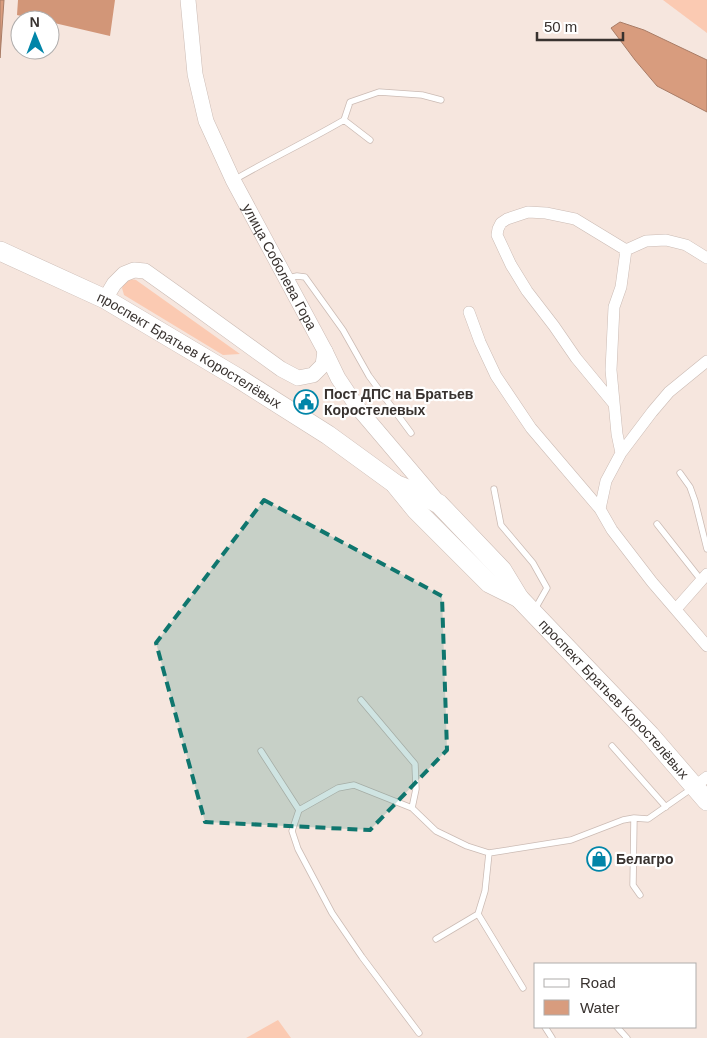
<svg xmlns="http://www.w3.org/2000/svg" width="707" height="1038" viewBox="0 0 707 1038" font-family="Helvetica,sans-serif">
<rect width="100%" height="100%" fill="#f6e6de"/>
<!-- green -->
<path fill="#fbcab2" d="M 663,0 L 707,0 L 707,33 Z
M 131,279 L 136,280 L 240,354 L 223,355 L 124,295 L 122,288 L 125,282 Z
M 278,1020 L 291,1038 L 246,1038 Z"/>
<!-- forest -->
<path fill="#d29678" d="M 18,0 L 115,0 L 110,36 L 50,22 L 50,20 L 39,20 L 17,15 Z"/>
<!-- water -->
<path fill="#d89c7e" stroke="#a87c66" d="M 0,0 L 4,0 L 0,58 Z
M 620,22 L 644,30 L 707,60 L 707,112 L 657,86 L 635,60 L 611,28 Z"/>
<g fill="none" stroke-linecap="round" stroke-linejoin="round">
<!-- service casing -->
<g stroke="#cbbbb4" stroke-width="7">
<path id="service" d="M 344,120 L 350,102 L 379,92 L 422,95 L 441,100
M 234,180 C 270,159 308,141 344,120 L 370,140
M 288,278 L 297,276 L 305,277 L 343,330 L 369,376 L 411,433
M 680,473 L 690,487 L 695,501 L 707,549
M 494,489 L 501,525 L 533,563 L 547,588 L 535,609
M 657,524 L 701,580
M 361,700 L 415,764 L 416,789 L 412,808
M 612,746 L 666,807
M 261,751 L 299,810 L 338,788 L 354,785 L 412,808 L 436,831 L 467,846 L 489,853 L 571,840 L 623,820 L 634,818 L 648,819 L 691,789
M 299,810 L 292,831 L 298,849 L 332,913 L 362,957 L 419,1033
M 634,818 L 633,885 L 640,895
M 489,853 L 485,891 L 478,914 L 523,988
M 436,939 L 478,914
M 545,1027 L 552,1038
M 617,1027 L 627,1038"/>
</g>
<!-- minor casing -->
<g stroke="#cbbbb4" stroke-width="12">
<path id="minor" d="M 469,312 L 480,342 L 496,376 L 531,428 L 600,509 L 612,530 L 652,582 L 707,646
M 614,404 L 576,358 L 554,326 L 527,291 L 511,265 L 497,235 L 498,229 L 501,223 L 507,219 L 528,212 L 546,213 L 575,219 L 626,250
M 621,453 L 617,434 L 611,370 L 614,307 L 621,287 L 626,250 L 646,241 L 666,240 L 686,245 L 707,258
M 600,509 L 606,481 L 621,453 L 652,412 L 669,392 L 707,361
M 676,609 L 707,574
M 695,786 L 707,777"/>
</g>
<!-- tertiary casing -->
<g stroke="#cbbbb4" stroke-width="16">
<g id="tertiary">
<path id="s1" d="M 188,0 L 195,74 L 206,121 L 233,180 L 325,351 L 338,378 L 358,408 L 437,501"/>
<path d="M 105,299 L 114,284 L 124,274 L 134,270 L 145,271 L 183,298 L 281,369 L 298,378 L 313,375 L 323,365 L 325,351"/>
</g>
</g>
<!-- primary casing -->
<g stroke="#cbbbb4" stroke-width="20">
<g id="primary">
<path id="s2" d="M 0,251 L 105,299 L 238,378 L 328,435 L 394,483 L 416,510 L 489,583 L 519,598"/>
<path id="s3" d="M 395,484 L 418,493 L 439,504 L 502,570 L 519,598 L 650,735 L 707,801"/>
</g>
</g>
<!-- service -->
<use href="#service" stroke="#fff" stroke-width="5.5"/>
<!-- minor -->
<use href="#minor" stroke="#fff" stroke-width="11"/>
<!-- tertiary -->
<use href="#tertiary" stroke="#fff" stroke-width="15"/>
<!-- primary -->
<use href="#primary" stroke="#fff" stroke-width="19"/>
</g>
<!-- marked area -->
<path fill="#0f766e" fill-opacity="0.2" stroke="#0f766e" stroke-width="4" stroke-dasharray="10 6" stroke-linejoin="round" d="M 264,500 L 442,596 L 447,750 L 370,830 L 205,822 L 156,643 Z"/>
<!-- icons -->
<defs>
<g id="civic-ring" transform="scale(1.25)"><circle r="9.5" fill="#fff" stroke="#0185a8" stroke-width="1.5"/><path d="M-.6-6.5H3V-4.5H.6V-3L4-1V1h2V6H-6V1h2V-1L-.6-3ZM-1.2 2.5V6h2.4V2.5Z" fill="#0185a8"/></g>
<g id="shop-ring" transform="scale(1.25)"><circle r="9.5" fill="#fff" stroke="#0185a8" stroke-width="1.5"/><path d="M-5-2.5h2.3a2.7 3.5 0 0 1 5.4 0H5L5.5 6h-11ZM-1.5-2.5h3a1.5 2.3 0 0 0-3 0Z" fill="#0185a8"/></g>
</defs>
<g fill-rule="evenodd">
<use href="#civic-ring" x="306" y="402"/>
<use href="#shop-ring" x="599" y="859"/>
</g>
<g text-anchor="middle" dominant-baseline="central" stroke-width="4.5" stroke-linejoin="round" paint-order="stroke">
<!-- street labels -->
<g font-size="14" fill="#38322f" stroke="#fff">
<text stroke="none"><textPath href="#s1" startOffset="286">улица Соболева Гора</textPath></text>
<text stroke="none"><textPath href="#s2" startOffset="214">проспект Братьев Коростелёвых</textPath></text>
<text stroke="none"><textPath href="#s3" startOffset="311">проспект Братьев Коростелёвых</textPath></text>
</g>
<!-- poi labels -->
<g font-size="14" font-weight="bold" fill="#38322f" stroke="#fff" text-anchor="start">
<text x="324" y="394">Пост ДПС на Братьев<tspan x="324" dy="16">Коростелевых</tspan></text>
<text x="616" y="859">Белагро</text>
</g>
</g>
<!-- legend -->
<rect x="534" y="963" width="162" height="65" fill="#ffffff" stroke="#afadac"/>
<rect x="544" y="979" width="25" height="8" fill="#ffffff" stroke="#afadac"/>
<text x="580" y="988" font-size="15" fill="#38322f">Road</text>
<rect x="544" y="1000" width="25" height="15" fill="#d89c7e" stroke="#afadac"/>
<text x="580" y="1013" font-size="15" fill="#38322f">Water</text>
<!-- north arrow -->
<g transform="translate(35 35) rotate(359)"><circle r="24" fill="#ffffff" stroke="#afadac"/>
<path d="M0-4L9 19L0 12L-9 19Z" fill="#0185a8"/>
<text y="-8" font-size="14" font-weight="bold" text-anchor="middle" fill="#38322f">N</text>
</g>
<!-- scale -->
<path d="M537 32v8h86v-8" fill="none" stroke="#38322f" stroke-width="2.5"/>
<text x="544" y="32" font-size="15" fill="#38322f" stroke="#ffffff" stroke-width="4" paint-order="stroke">50 m</text>
</svg>
